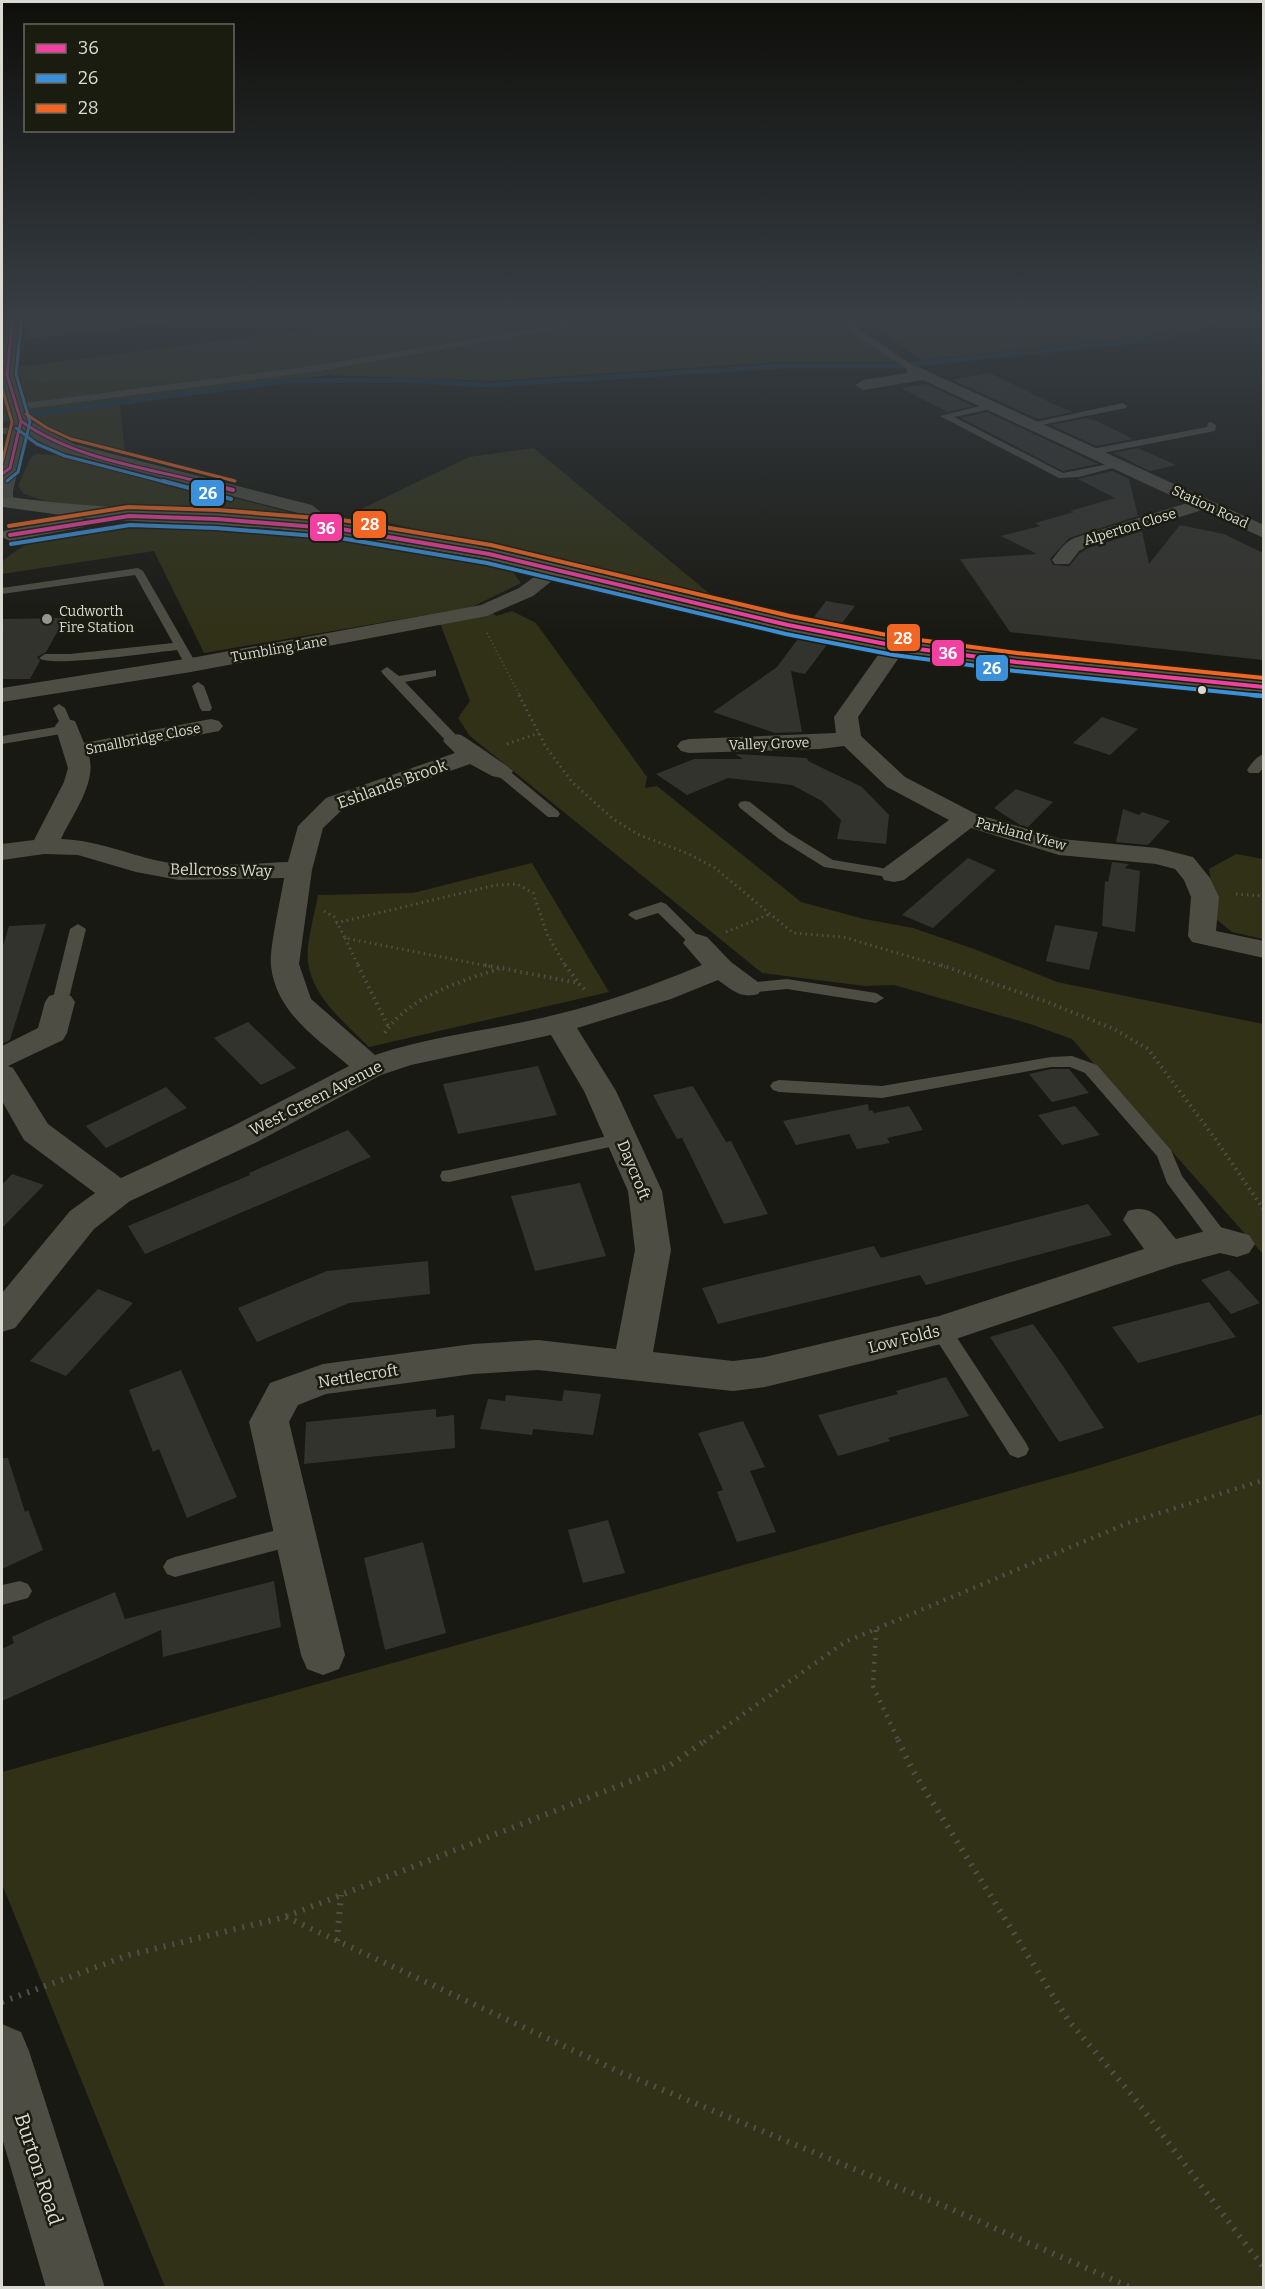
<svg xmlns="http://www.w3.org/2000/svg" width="1265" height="2289" viewBox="0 0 1265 2289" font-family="Bitter,serif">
<rect width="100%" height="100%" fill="#191913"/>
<!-- green -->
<path fill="#303117" d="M 33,314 L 232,314 L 29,339 Z
M 427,314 L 837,314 L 854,334 L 898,362 L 778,362 L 492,381 L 327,375 L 120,405 L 125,452 C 96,445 53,445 37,417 L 2,422 L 2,369 Z
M 867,314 L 1221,314 L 1151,336 L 921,360 L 874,325 Z
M 534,448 L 716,599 L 351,514 L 469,457 Z
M 37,454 L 71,456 L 289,512 L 292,516 L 81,508 L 46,501 L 24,494 L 18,486 L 31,457 Z
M 148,524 L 384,543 L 484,560 L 512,571 L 521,583 L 472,607 L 204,653 L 154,551 L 2,574 L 2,562 C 39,526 99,529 148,524 Z
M 491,611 L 496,616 L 512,611 L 536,623 L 647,777 L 645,788 L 657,786 L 801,902 L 864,919 L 913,928 L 977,950 L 1057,982 L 1263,1024 L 1263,1254 L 1072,1039 L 1030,1024 L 894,985 L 865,986 L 762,973 L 470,736 L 458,718 L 470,701 L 440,623 Z
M 1236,854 L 1263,859 L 1263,939 L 1232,932 L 1217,920 L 1209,869 Z
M 532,863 L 609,992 L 369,1047 C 341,1019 303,990 308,946 C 310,929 315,912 318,895 L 413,893 Z
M 1263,1414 L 1263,2287 L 165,2287 L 2,1884 L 2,1772 L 1087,1469 Z"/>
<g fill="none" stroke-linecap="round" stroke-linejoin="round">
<!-- stream -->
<path stroke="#11354a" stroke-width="5" d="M 2,418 L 285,381 L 398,380 L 490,385 L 783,366 L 897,366 L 1155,339 L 1234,314"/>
</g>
<!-- building -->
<path fill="#33332e" d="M 990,373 L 1053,404 L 1073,412 L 1038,419 L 952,380 Z
M 926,384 L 973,406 L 948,412 L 901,388 Z
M 987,412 L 1098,464 L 1063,471 L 961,418 Z
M 1086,418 L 1097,421 L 1133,439 L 1096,446 L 1051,425 Z
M 1138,448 L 1176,465 L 1150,471 L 1113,453 Z
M 1112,471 L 1129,479 L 1138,516 L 1069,538 L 1050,559 L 1053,565 L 1069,566 L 1080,553 L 1089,548 L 1142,531 L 1149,564 L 1180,525 L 1224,534 L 1263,553 L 1263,660 L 1010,632 L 960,559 L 1037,554 L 1001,536 L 1040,526 L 1035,523 L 1074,512 L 1070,511 L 1115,498 L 1078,479 Z
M 826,601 L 855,606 L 839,627 L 811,621 Z
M 65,618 L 46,652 L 37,657 L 40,661 L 30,679 L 2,679 L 2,619 Z
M 800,636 L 829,642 L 805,674 L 791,671 L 802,732 L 775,733 L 713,712 L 777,667 Z
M 1102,717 L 1138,729 L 1110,755 L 1073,743 Z
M 735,754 L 807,758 L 808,761 L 862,787 L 889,815 L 886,844 L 837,839 L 841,820 L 822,801 L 792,785 L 728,778 L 687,795 L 656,774 L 694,759 L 743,759 Z
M 1016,789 L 1053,802 L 1028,827 L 1020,825 L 994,808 Z
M 1123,809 L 1139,815 L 1142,812 L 1170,821 L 1148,845 L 1116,842 Z
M 968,858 L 996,870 L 933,928 L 902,915 Z
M 1112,862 L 1129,864 L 1125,868 L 1140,871 L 1135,932 L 1102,926 L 1105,881 L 1108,882 Z
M 46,924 L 10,1040 L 2,1044 L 2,949 L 9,926 Z
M 1055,925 L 1098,932 L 1089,970 L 1046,961 Z
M 248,1022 L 296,1068 L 261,1085 L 214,1038 Z
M 538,1066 L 557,1115 L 458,1134 L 443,1084 Z
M 1051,1069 L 1069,1069 L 1089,1093 L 1052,1102 L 1029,1074 Z
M 693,1086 L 726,1142 L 731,1141 L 768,1214 L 724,1224 L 682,1138 L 677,1139 L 653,1095 Z
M 166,1087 L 187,1108 L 106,1148 L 86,1126 Z
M 868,1104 L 869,1111 L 872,1110 L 874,1113 L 909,1106 L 923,1130 L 887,1138 L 890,1143 L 857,1149 L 849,1134 L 796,1145 L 783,1121 Z
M 1075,1106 L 1100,1135 L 1062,1145 L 1038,1115 Z
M 348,1130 L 371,1157 L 145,1254 L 128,1226 L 250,1175 L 249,1173 Z
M 12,1174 L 44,1185 L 2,1228 L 2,1185 Z
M 580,1183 L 606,1256 L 535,1271 L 511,1196 Z
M 1088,1204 L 1112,1235 L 926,1285 L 920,1275 L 718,1324 L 702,1288 L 874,1246 L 881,1258 Z
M 428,1261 L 430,1294 L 349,1303 L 257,1342 L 238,1308 L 327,1271 Z
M 1229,1270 L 1240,1281 L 1260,1303 L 1231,1314 L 1201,1280 Z
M 98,1289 L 133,1303 L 66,1376 L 30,1361 Z
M 1209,1302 L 1236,1337 L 1138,1363 L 1112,1327 Z
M 1033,1324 L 1061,1363 L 1104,1428 L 1059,1442 L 990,1337 Z
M 181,1370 L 237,1497 L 187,1518 L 159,1449 L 153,1452 L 129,1390 Z
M 946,1377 L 969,1416 L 888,1438 L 890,1441 L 838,1456 L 818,1415 L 898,1394 L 896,1391 Z
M 564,1390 L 601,1394 L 593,1435 L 533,1429 L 532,1435 L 480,1429 L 488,1399 L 505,1401 L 506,1395 L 562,1401 Z
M 436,1409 L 436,1417 L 454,1415 L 455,1448 L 304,1464 L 306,1422 Z
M 743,1421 L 765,1467 L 750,1471 L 776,1532 L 737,1542 L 717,1492 L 723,1490 L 698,1433 Z
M 2,1458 L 8,1458 L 25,1512 L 28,1510 L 43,1550 L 2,1569 Z
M 608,1520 L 625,1573 L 583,1583 L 568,1530 Z
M 423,1542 L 446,1633 L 385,1650 L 364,1558 Z
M 274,1581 L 281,1627 L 163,1657 L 161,1630 L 2,1701 L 2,1649 L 14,1643 L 12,1637 L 46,1621 L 115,1592 L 125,1619 Z"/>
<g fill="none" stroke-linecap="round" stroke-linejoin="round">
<!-- path-far5 -->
<path stroke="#4f5047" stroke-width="1.5" stroke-dasharray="1 2" stroke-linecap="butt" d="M 37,318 L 50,317 L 50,314
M 34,374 L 38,379 L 52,380"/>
<!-- path-far4 -->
<path stroke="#4f5047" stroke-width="2" stroke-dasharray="1 3" stroke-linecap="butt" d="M 487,633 L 520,696"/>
<!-- path-far3 -->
<path stroke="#4f5047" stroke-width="3" stroke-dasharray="1.5 4" stroke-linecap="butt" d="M 519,695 L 546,747 L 572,782 L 612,818 L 637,834 L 689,854 L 715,868 L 793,933 L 843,937 L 945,967
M 507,744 L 539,733
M 1236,894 L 1264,896
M 324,911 L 334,917 L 345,938 L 493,967
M 336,923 L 496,885 L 517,884 L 533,893 L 547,934 L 566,967
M 726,932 L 770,914
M 345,938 L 359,967"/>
<!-- path-far2 -->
<path stroke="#4f5047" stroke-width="4" stroke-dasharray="1.5 4.5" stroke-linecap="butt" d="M 358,965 L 388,1026
M 485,965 L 578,983 L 585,990
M 565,965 L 578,982
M 941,965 L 1047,1002 L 1114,1029 L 1148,1049 L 1214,1137 L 1264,1210
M 385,1033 C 410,995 463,981 504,967"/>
<!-- path-far1 -->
<path stroke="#4f5047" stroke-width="4.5" stroke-dasharray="2 6" stroke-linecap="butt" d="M 876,1630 L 873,1686 L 899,1742
M 704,1742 L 845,1642 L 1128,1523 L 1264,1480"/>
<!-- path -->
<path stroke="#4f5047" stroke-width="6" stroke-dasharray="2 7" stroke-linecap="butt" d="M 898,1740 L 913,1771 L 1068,2020 L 1132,2095 L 1264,2268
M 286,1917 L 622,2073 L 951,2209 L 1132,2288
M 337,1941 L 341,1895
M 2,2002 L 129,1955 L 285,1917 L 669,1766 L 706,1740"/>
<!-- service -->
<path fill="#4d4d43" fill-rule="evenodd" d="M 625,314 L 640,314 L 319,371 L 18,410 L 14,407 L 18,404 L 319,365 Z
M 837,314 L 845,314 L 863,332 L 917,368 L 917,372 L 911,372 L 857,336 Z
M 992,403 L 996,406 L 995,408 L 954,417 L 1063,473 L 1119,462 L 1124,465 L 1079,477 L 1059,478 L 940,416 Z
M 1123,403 L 1127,406 L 1126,408 L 1031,427 L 1026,424 Z
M 1211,422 L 1216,425 L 1215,431 L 1092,455 L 1087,452 L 1092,449 L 1207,427 L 1208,423 Z
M 2,428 L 19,427 L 24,430 L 19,433 L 2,434 Z
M 138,568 L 143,571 L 197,665 L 195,668 L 187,668 L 177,650 C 155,652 50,668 39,658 L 45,654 L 70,654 L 173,643 L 135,575 L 2,594 L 2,588 Z
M 387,667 L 399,676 L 436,670 L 436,676 L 405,682 L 456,735 L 458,738 L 456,741 L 446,741 L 383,674 L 381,671 Z
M 198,682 L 204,686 L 212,708 L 210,711 L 202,711 L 200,708 L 192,686 Z
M 59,704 L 65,708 L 74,729 L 73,732 L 2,744 L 2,736 L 61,726 L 53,708 Z
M 1264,754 L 1264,767 L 1259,773 L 1249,773 L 1247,770 C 1251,764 1257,756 1264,754 Z
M 501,767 L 506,768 L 558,811 L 560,814 L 558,817 L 548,817 L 496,774 L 494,771 L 496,768 Z
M 745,801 L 750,802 L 789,833 L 833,860 L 894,870 L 901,874 L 894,878 L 824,867 L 779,839 L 740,808 L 738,805 L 740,802 Z
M 661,902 L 666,904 L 705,943 L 702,946 L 692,946 L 658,913 L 636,920 L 628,915 L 631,912 Z
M 78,924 L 86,929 L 68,1002 L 60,1007 L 52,1002 L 70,929 Z
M 787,979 L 876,993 L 884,998 L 876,1003 L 787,989 L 748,993 L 740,988 L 748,983 Z
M 1072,1056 L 1097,1065 L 1171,1150 L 1182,1176 L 1227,1235 L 1230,1240 L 1227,1245 L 1220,1247 L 1213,1245 L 1167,1183 L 1157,1156 L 1085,1073 L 1070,1067 L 1051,1067 L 882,1098 L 779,1092 L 773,1090 L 770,1086 L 773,1082 L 779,1080 L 882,1086 L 1051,1057 Z
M 622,1133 L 628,1135 L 631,1139 L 628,1143 L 449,1182 L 442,1181 L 440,1176 L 442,1171 L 449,1170 Z
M 941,1322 L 948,1324 L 1026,1443 L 1029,1449 L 1026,1455 L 1018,1458 L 1010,1455 L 934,1336 L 931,1330 L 934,1324 Z
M 296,1525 L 304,1528 L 307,1535 L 304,1542 L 296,1545 L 175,1577 L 167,1574 L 163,1567 L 167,1560 L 175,1557 Z
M 20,1581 L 28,1584 L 32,1591 L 28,1598 L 2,1605 L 2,1585 Z"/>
<!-- minor -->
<path fill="#4d4d43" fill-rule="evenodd" d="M 914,365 L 1264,525 L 1264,538 L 1202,510 L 1088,546 L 1079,551 L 1069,564 L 1055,564 L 1052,560 C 1059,551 1064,543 1074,538 L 1187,503 L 923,380 L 863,390 L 855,385 L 863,380 L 908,373 L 906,370 L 909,367 Z
M 21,416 L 74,444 L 312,505 L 322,513 L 318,530 L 304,530 L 301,526 L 303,515 L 298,513 L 62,452 C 45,444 24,436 13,421 Z
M 548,570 L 555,572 L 558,576 L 533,596 L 487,616 L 191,672 L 2,702 L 2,688 L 191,658 L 481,605 L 519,588 L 541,572 Z
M 896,639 L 904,641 L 907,646 L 858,717 L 861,736 L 905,777 L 976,814 L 1061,839 L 1157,848 L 1193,857 L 1210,878 L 1219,897 L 1216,931 L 1264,941 L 1264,958 L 1192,942 L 1188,936 L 1191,897 L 1184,880 L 1175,869 L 1156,864 L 1059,855 L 971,828 L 904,880 L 894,882 L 884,880 L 881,874 L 884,868 L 949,820 L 887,787 L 844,746 L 820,749 L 689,753 L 681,751 L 677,746 L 681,741 L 689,739 L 836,733 L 834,717 L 888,641 Z
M 67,719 L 75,721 L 84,743 L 211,719 L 219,721 L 223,726 L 219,731 L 89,756 C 97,783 72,815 61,839 C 101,840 137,859 177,864 C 212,868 253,863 288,862 L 298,826 L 326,798 L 455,753 L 443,741 L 447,736 C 452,735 456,733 461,735 C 465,737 511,768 513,771 L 510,776 L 501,778 L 492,776 L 470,764 L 344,808 L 323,828 L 312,870 L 299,964 L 311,999 L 375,1055 C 433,1035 495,1030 554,1015 C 605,1003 654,985 702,965 L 683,943 L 687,937 L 697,934 L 707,937 L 731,962 L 758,982 L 763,988 L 758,994 C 741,999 732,990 718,980 L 671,999 L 577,1028 L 616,1091 L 662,1191 L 671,1250 L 653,1352 L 733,1361 L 765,1357 L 939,1316 L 1144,1249 L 1123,1220 L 1128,1211 C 1154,1203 1160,1221 1176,1239 L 1220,1227 L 1249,1235 L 1255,1244 L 1249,1253 L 1237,1257 L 1220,1253 L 1175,1265 L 941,1344 L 765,1387 L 733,1391 L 538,1370 L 473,1374 L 326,1394 L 298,1405 L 289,1422 L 345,1655 L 339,1669 L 323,1675 L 307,1669 L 301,1655 L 249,1422 L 270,1383 L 323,1364 L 473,1344 L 538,1340 L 616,1349 L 635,1250 L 628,1191 L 584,1091 L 551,1035 L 411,1065 L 381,1075 L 257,1142 L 130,1201 L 94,1229 L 15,1328 L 2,1332 L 2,1293 L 70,1211 L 95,1193 L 24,1140 L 2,1101 L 2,1046 L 38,1028 L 45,1002 L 49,996 L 60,993 L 71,996 L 75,1002 L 67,1033 L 63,1040 L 8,1066 L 13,1068 L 48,1124 L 121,1178 L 233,1126 L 349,1066 C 316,1038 276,1012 271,966 C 269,948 281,899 284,878 L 179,880 L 136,872 L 78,855 L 44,854 L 2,860 L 2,844 L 34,840 L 64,782 L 68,768 L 55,726 L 59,721 Z"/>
<!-- tertiary -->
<path fill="#4d4d43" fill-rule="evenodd" d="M 6,314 L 20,314 L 15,375 L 29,421 L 13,491 L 13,501 L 11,505 L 2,506 L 2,469 L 13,421 L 2,383 L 2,354 Z
M 2,2024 L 21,2032 L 29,2051 L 105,2288 L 46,2288 L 2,2138 Z"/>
<!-- trunk -->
<path fill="#545644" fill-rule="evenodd" d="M 10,497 C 132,514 257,509 378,529 C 416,535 454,541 491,549 C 626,578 759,617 896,639 C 1017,659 1141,668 1264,680 L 1264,694 L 1016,669 L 896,653 L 788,631 L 489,560 L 374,540 L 266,528 L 78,518 L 84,519 L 86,523 L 84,527 L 10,541 L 2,537 L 3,531 L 76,517 L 3,507 L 2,502 L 3,499 Z"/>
<!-- bus-1-far1 casing -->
<g stroke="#1b1c10" stroke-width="5">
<path id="bus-1-far1" d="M 21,421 C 74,459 143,467 205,483
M 2,474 L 10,468 L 21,421 L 7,375 L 13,314"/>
</g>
<!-- bus-1 casing -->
<g stroke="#1b1c10" stroke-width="7">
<path id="bus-1" d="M 199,481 L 233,490
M 10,535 L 129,516 L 217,519 L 341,529 L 489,554 L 788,625 L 896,646 L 1016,662 L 1264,687"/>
</g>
<!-- bus-2-far2 casing -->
<g stroke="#1b1c10" stroke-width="5">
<path id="bus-2-far2" d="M 16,428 L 37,444 L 65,456 L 169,483
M 7,481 L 18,472 L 30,422 L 16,374 L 22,315"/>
</g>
<!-- bus-2-far1 casing -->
<g stroke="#1b1c10" stroke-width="7">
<path id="bus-2-far1" d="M 163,481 L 231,499
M 11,544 L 130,525 L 216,528 L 340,538 L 487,563 L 786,634 L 894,655 L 1015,671 L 1263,696"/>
</g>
<!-- bus-2 casing -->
<g stroke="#1b1c10" stroke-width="8">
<path id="bus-2" d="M 1252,695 L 1263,696"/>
</g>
<!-- bus-3-far1 casing -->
<g stroke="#1b1c10" stroke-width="5">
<path id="bus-3-far1" d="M 2,388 L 12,422 L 2,463
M 26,414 L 47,428 L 71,439 L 235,481"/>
</g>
<!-- bus-3 casing -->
<g stroke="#1b1c10" stroke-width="7">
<path id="bus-3" d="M 9,526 L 128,507 L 218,510 L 342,520 L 491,545 L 790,616 L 897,637 L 1017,653 L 1264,678"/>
</g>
<!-- bus-1-far1 -->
<use href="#bus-1-far1" stroke="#f240a1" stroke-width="3"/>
<!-- bus-1 -->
<use href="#bus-1" stroke="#f240a1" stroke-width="4"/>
<!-- bus-2-far2 -->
<use href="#bus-2-far2" stroke="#3a90db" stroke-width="3"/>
<!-- bus-2-far1 -->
<use href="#bus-2-far1" stroke="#3a90db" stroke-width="4"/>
<!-- bus-2 -->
<use href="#bus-2" stroke="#3a90db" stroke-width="4.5"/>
<!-- bus-3-far1 -->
<use href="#bus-3-far1" stroke="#f26522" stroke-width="3"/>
<!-- bus-3 -->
<use href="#bus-3" stroke="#f26522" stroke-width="4"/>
</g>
<!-- sky -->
<linearGradient id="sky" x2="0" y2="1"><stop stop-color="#0e0e0a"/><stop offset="0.5" stop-color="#383e44"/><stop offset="1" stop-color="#383e44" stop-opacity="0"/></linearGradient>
<rect width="1265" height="634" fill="url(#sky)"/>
<!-- markers -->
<circle fill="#969690" stroke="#1b1c10" stroke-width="2" cx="47" cy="619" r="6"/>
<circle fill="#dadad3" stroke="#1b1c10" stroke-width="2" cx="1202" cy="690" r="5"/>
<g text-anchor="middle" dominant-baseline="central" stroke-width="5" stroke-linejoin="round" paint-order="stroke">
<!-- far-street labels -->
<g font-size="14" fill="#dadad3" stroke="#1b1c10">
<text transform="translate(1210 507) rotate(25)">Station Road</text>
<text transform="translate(1130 527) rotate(-17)">Alperton Close</text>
<text transform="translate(279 649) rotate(-10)">Tumbling Lane</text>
<text transform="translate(143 739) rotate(-11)">Smallbridge Close</text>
<text transform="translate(769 744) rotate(-2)">Valley Grove</text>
<text transform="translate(1021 834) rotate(15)">Parkland View</text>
</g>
<!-- far-poi labels -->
<g font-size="14" fill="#dadad3" stroke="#1b1c10" text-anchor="start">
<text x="59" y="611">Cudworth<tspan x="59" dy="16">Fire Station</tspan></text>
</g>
<!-- street labels -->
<g font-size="16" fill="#dadad3" stroke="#1b1c10">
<text transform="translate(392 784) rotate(-20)">Eshlands Brook</text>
<text transform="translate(221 870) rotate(1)">Bellcross Way</text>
<text transform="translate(316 1098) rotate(-27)">West Green Avenue</text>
<text transform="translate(634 1170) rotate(68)">Daycroft</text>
<text transform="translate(904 1339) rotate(-14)">Low Folds</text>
<text transform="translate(358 1376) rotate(-9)">Nettlecroft</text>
</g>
<!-- near-street labels -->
<g font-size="20" fill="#dadad3" stroke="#1b1c10">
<text transform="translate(39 2169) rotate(72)">Burton Road</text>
</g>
</g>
<g stroke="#1b1c10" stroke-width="2">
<rect x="190" y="479" width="35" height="28" rx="6" fill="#3a90db"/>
<rect x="352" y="510" width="35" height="29" rx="6" fill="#f26522"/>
<rect x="309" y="513" width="34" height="29" rx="6" fill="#f240a1"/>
<rect x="886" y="623" width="35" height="29" rx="6" fill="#f26522"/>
<rect x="931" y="639" width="34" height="28" rx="6" fill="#f240a1"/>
<rect x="975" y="654" width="34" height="28" rx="6" fill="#3a90db"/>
</g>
<g font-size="16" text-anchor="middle" font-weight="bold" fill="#fff">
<text x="208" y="499">26</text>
<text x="370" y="530">28</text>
<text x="326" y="534">36</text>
<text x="903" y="644">28</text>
<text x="948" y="659">36</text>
<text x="992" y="674">26</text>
</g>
<!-- border -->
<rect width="1265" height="2289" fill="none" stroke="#dadad3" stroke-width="6"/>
<!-- legend -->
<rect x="24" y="24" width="210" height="108" fill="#1b1c10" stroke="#67685e" stroke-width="1.5"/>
<rect x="36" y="44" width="30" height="9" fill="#f240a1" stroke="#67685e" stroke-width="1.5"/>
<text x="78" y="54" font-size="18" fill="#dadad3">36</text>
<rect x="36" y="74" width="30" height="9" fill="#3a90db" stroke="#67685e" stroke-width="1.5"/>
<text x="78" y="84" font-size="18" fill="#dadad3">26</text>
<rect x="36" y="104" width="30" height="9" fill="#f26522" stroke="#67685e" stroke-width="1.5"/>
<text x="78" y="114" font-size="18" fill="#dadad3">28</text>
</svg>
